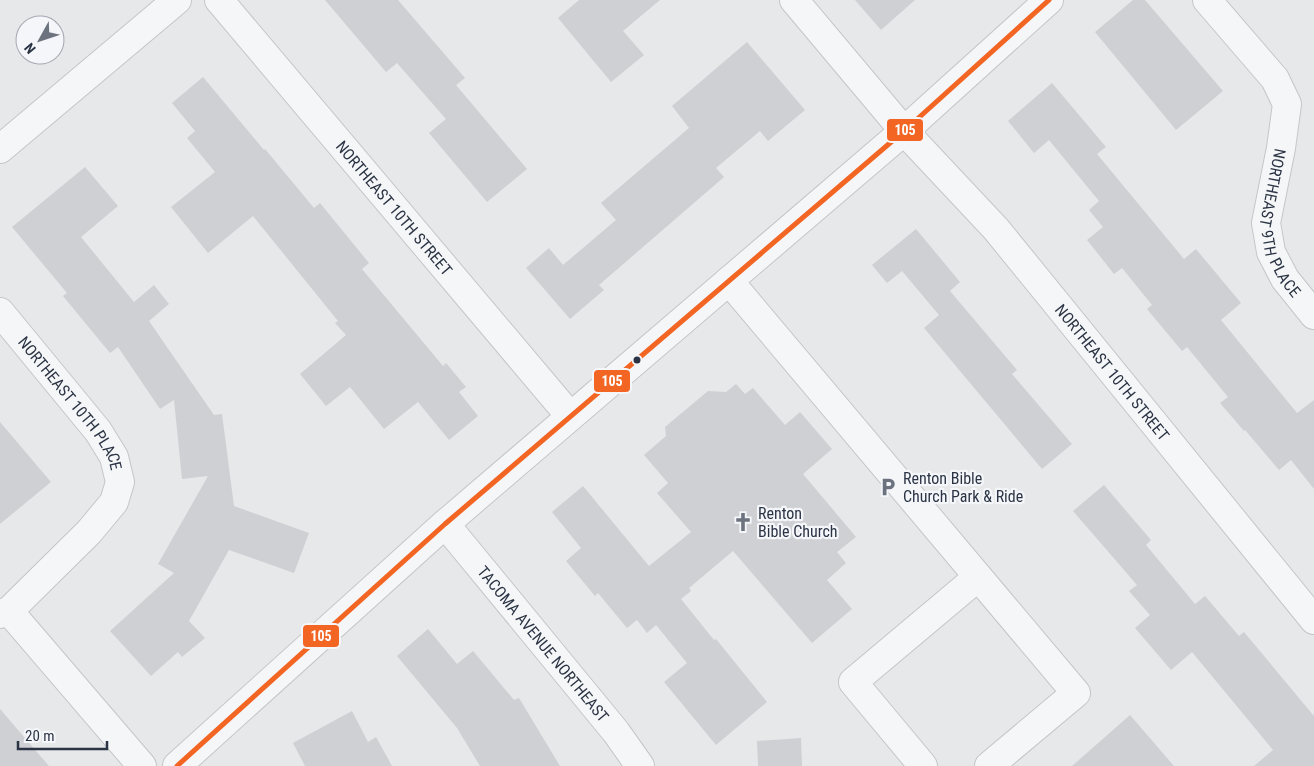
<svg xmlns="http://www.w3.org/2000/svg" width="1314" height="766" viewBox="0 0 1314 766" font-family="'Roboto Condensed',sans-serif">
<rect width="100%" height="100%" fill="#e6e8ea"/>
<!-- building -->
<path fill="#ced0d3" d="M 325,0 L 398,0 L 465,78 L 456,85 L 527,169 L 487,202 L 429,133 L 446,119 L 397,63 L 386,72 Z
M 579,0 L 660,0 L 623,31 L 644,55 L 611,82 L 558,18 Z
M 855,0 L 915,0 L 881,30 Z
M 1133,0 L 1145,0 L 1223,91 L 1176,130 L 1095,32 Z
M 747,42 L 805,110 L 768,141 L 760,131 L 716,168 L 724,177 L 599,285 L 604,290 L 570,319 L 526,268 L 549,248 L 563,265 L 616,220 L 601,203 L 689,128 L 672,106 Z
M 203,77 L 264,150 L 265,149 L 314,208 L 320,203 L 369,263 L 362,269 L 443,366 L 446,363 L 466,387 L 459,392 L 478,416 L 449,440 L 418,402 L 384,429 L 350,387 L 326,406 L 300,374 L 346,335 L 335,323 L 338,321 L 253,216 L 208,253 L 171,207 L 215,172 L 187,138 L 195,131 L 172,103 Z
M 1052,83 L 1106,147 L 1097,154 L 1184,259 L 1196,249 L 1241,303 L 1221,320 L 1297,413 L 1314,400 L 1314,489 L 1291,460 L 1279,470 L 1245,430 L 1244,431 L 1220,403 L 1228,397 L 1187,347 L 1182,351 L 1147,309 L 1152,305 L 1122,268 L 1114,274 L 1087,240 L 1103,227 L 1089,210 L 1099,201 L 1049,140 L 1034,153 L 1008,121 Z
M 85,167 L 118,206 L 81,237 L 134,302 L 154,285 L 169,304 L 149,321 L 214,415 L 222,414 L 234,506 L 309,533 L 294,573 L 229,550 L 189,621 L 205,638 L 182,657 L 178,652 L 151,676 L 110,631 L 174,573 L 158,564 L 208,476 L 182,479 L 174,400 L 160,409 L 118,347 L 110,353 L 63,296 L 67,293 L 12,227 Z
M 916,229 L 960,282 L 950,291 L 1017,370 L 1012,374 L 1072,444 L 1042,469 L 924,328 L 939,315 L 902,271 L 887,283 L 872,265 Z
M 736,384 L 745,394 L 753,388 L 785,425 L 800,412 L 832,449 L 803,474 L 856,537 L 837,552 L 846,563 L 827,580 L 852,609 L 812,643 L 733,551 L 689,588 L 691,591 L 681,599 L 714,640 L 716,639 L 767,702 L 716,745 L 664,682 L 687,663 L 656,625 L 647,633 L 637,620 L 627,628 L 598,593 L 595,596 L 566,561 L 581,548 L 552,512 L 583,486 L 649,566 L 691,532 L 657,493 L 668,483 L 644,455 L 666,436 L 665,427 L 708,391 L 726,392 Z
M 0,422 L 51,482 L 0,524 Z
M 1104,485 L 1151,540 L 1146,545 L 1195,604 L 1205,596 L 1239,636 L 1244,632 L 1314,716 L 1314,766 L 1254,766 L 1273,750 L 1192,652 L 1171,670 L 1135,628 L 1150,615 L 1129,591 L 1137,585 L 1073,511 Z
M 428,629 L 457,664 L 473,651 L 514,700 L 519,698 L 560,766 L 480,766 L 457,728 L 397,656 Z
M 0,709 L 49,766 L 0,766 Z
M 352,711 L 368,742 L 376,737 L 392,766 L 305,766 L 293,743 Z
M 1130,715 L 1174,766 L 1072,766 Z
M 801,738 L 802,766 L 758,766 L 757,741 Z"/>
<g fill="none" stroke-linecap="round" stroke-linejoin="round">
<!-- minor casing -->
<g stroke="#c4c6c8" stroke-width="30">
<g id="minor">
<path id="s1" d="M 219,0 L 570,416"/>
<path id="s2" d="M 794,0 L 904,131 L 996,229 L 1314,620"/>
<path id="s3" d="M 1207,0 L 1275,79 L 1287,104 L 1281,148 L 1266,223 L 1271,252 L 1285,279 L 1314,315"/>
<path d="M 0,149 L 177,0"/>
<path d="M 729,281 L 1076,693 L 989,766"/>
<path id="s4" d="M 0,312 L 98,431 L 114,457 L 120,482 L 114,502 L 89,532 L 9,611"/>
<path id="s5" d="M 445,524 L 616,732 L 640,766"/>
<path d="M 0,614 L 9,611 L 142,766"/>
<path d="M 177,766 L 445,524 L 904,131 L 1049,0"/>
<path d="M 923,766 L 853,682 L 978,577"/>
</g>
</g>
<!-- minor -->
<use href="#minor" stroke="#f5f6f7" stroke-width="28"/>
<!-- bus-1 casing -->
<g stroke="#f4f6f9" stroke-width="9">
<path id="bus-1" d="M 177,766 L 445,524 L 904,131 L 1049,0"/>
</g>
<!-- bus-1 -->
<use href="#bus-1" stroke="#f26522" stroke-width="5"/>
</g>
<!-- icons -->
<defs>
<g id="parking-bare" transform="scale(1.5)"><path d="M-3.5-5.5H1a3.5 3.5 0 0 1 0 7H-1V5.5H-3.5ZM-1-3.4V-.6H.8a1.4 1.4 0 0 0 0-2.8Z" fill="#6c737f" stroke="#f4f6f9" stroke-width="2.5" paint-order="stroke"/></g>
<g id="church-bare" transform="scale(1.5)"><path d="M-1.2-6h2.4v3.5h3.3v2.4h-3.3V6h-2.4V-.1h-3.3v-2.4h3.3Z" fill="#6c737f" stroke="#f4f6f9" stroke-width="2.5" paint-order="stroke"/></g>
</defs>
<g fill-rule="evenodd">
<use href="#parking-bare" x="888" y="487"/>
<use href="#church-bare" x="743" y="522"/>
</g>
<!-- markers -->
<circle fill="#2b3445" stroke="#f4f6f9" stroke-width="2" cx="637" cy="360" r="4.5"/>
<g text-anchor="middle" dominant-baseline="central" stroke-width="4.5" stroke-linejoin="round" paint-order="stroke">
<!-- street labels -->
<g font-size="16" fill="#2b3445" stroke="#f4f6f9">
<text stroke="none"><textPath href="#s1" startOffset="272">NORTHEAST 10TH STREET</textPath></text>
<text stroke="none"><textPath href="#s3" startOffset="255">NORTHEAST 9TH PLACE</textPath></text>
<text stroke="none"><textPath href="#s2" startOffset="490">NORTHEAST 10TH STREET</textPath></text>
<text stroke="none"><textPath href="#s4" startOffset="116">NORTHEAST 10TH PLACE</textPath></text>
<text stroke="none"><textPath href="#s5" startOffset="155">TACOMA AVENUE NORTHEAST</textPath></text>
</g>
<!-- poi labels -->
<g font-size="16" fill="#2b3445" stroke="#f4f6f9" text-anchor="start">
<text x="903" y="478">Renton Bible<tspan x="903" dy="18">Church Park &amp; Ride</tspan></text>
<text x="758" y="513">Renton<tspan x="758" dy="18">Bible Church</tspan></text>
</g>
</g>
<g stroke="#f4f6f9" stroke-width="2">
<rect x="886" y="118" width="38" height="24" rx="5" fill="#f26522"/>
<rect x="593" y="369" width="38" height="24" rx="5" fill="#f26522"/>
<rect x="302" y="624" width="38" height="24" rx="5" fill="#f26522"/>
</g>
<g font-size="14" text-anchor="middle" font-weight="bold" fill="#fff">
<text x="905" y="135">105</text>
<text x="612" y="386">105</text>
<text x="321" y="641">105</text>
</g>
<!-- north arrow -->
<g transform="translate(40 40) rotate(230)"><circle r="24" fill="#f4f6f9" stroke="#a4a8b1"/>
<path d="M0-4L9 19L0 12L-9 19Z" fill="#6c737f"/>
<text y="-8" font-size="14" font-weight="bold" text-anchor="middle" fill="#2b3445">N</text>
</g>
<!-- scale -->
<path d="M18 741v8h89v-8" fill="none" stroke="#2b3445" stroke-width="2.5"/>
<text x="25" y="741" font-size="15" fill="#2b3445" stroke="#f4f6f9" stroke-width="4" paint-order="stroke">20 m</text>
</svg>
